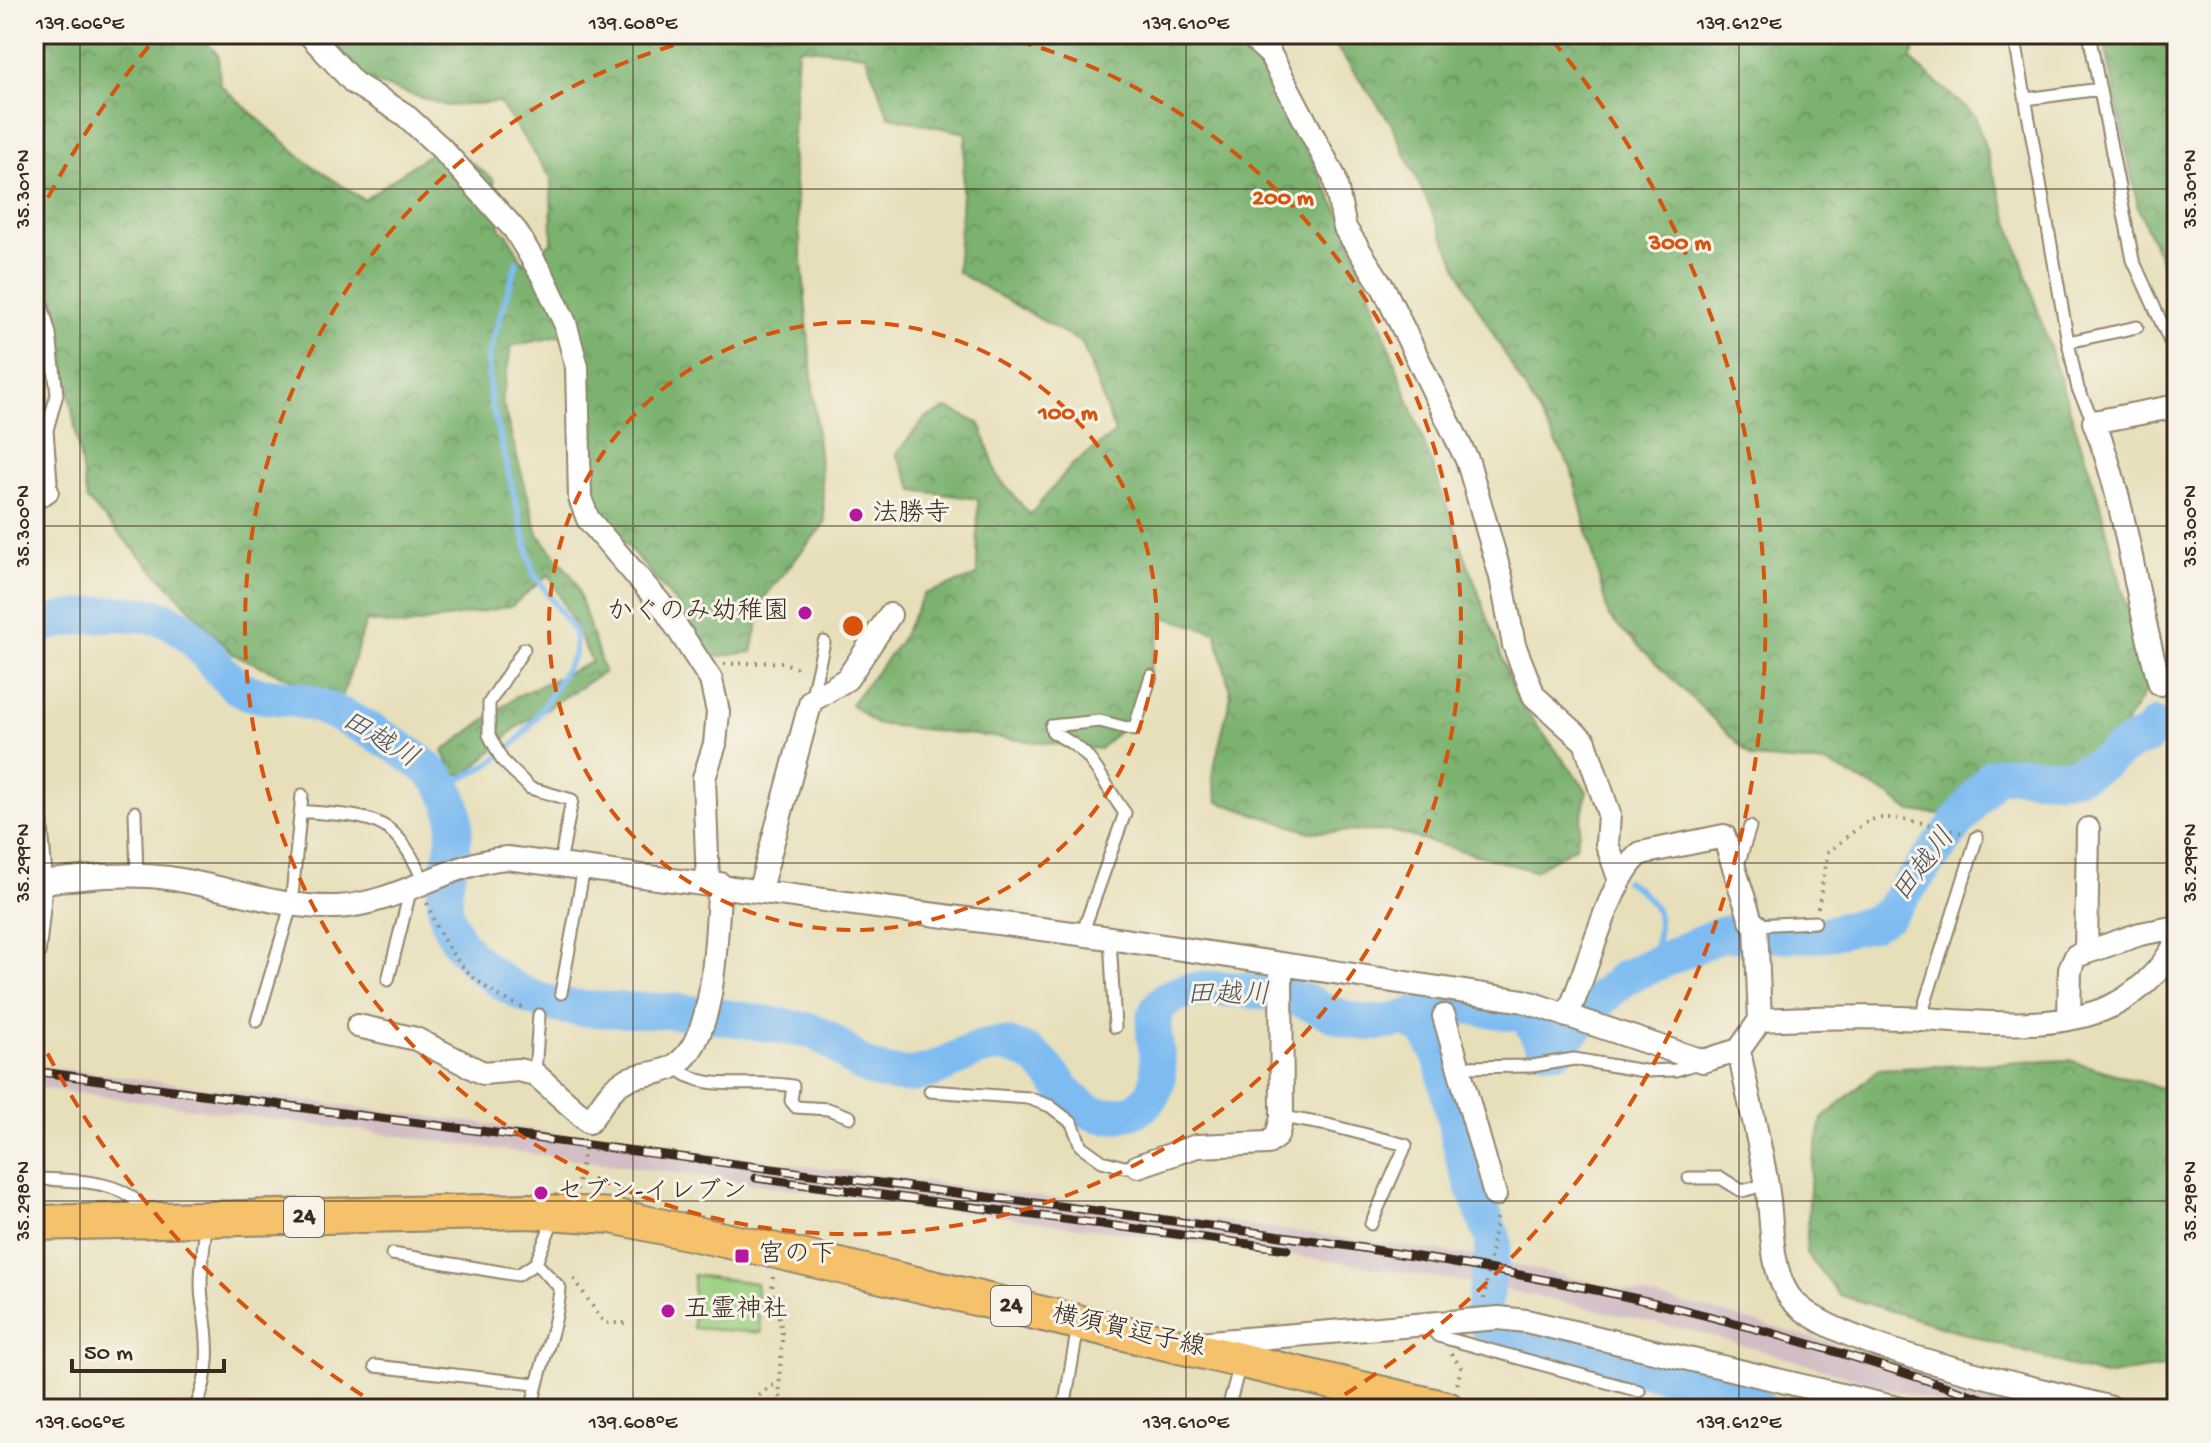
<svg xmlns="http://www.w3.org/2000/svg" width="2211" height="1443" viewBox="0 0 2211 1443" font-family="'Gochi Hand','Klee One',sans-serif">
<defs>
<pattern id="forest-crowns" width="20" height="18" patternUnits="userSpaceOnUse" patternTransform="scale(2)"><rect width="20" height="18" fill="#7cb26f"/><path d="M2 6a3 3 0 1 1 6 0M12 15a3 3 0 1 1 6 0" fill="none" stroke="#67915b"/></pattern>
</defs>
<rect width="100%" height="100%" fill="#f7f3e8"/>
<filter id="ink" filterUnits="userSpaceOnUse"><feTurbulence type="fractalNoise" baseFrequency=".0125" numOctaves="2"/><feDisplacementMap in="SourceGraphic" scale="16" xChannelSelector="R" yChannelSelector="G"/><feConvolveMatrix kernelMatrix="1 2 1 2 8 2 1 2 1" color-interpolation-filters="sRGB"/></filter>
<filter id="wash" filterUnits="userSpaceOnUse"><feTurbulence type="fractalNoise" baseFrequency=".006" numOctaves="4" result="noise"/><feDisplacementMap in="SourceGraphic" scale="32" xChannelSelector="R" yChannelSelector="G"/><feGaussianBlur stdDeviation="1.8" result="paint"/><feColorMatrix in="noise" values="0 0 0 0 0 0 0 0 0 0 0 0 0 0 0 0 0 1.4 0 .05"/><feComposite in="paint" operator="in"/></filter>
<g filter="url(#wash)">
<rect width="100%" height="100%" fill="#e7dfba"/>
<!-- industrial -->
<path fill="#d2bdc5" d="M 34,1065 L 1067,1200 L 1474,1256 L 1470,1283 L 1347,1263 L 34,1087 Z
M 1507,1263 L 1711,1310 L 1830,1343 L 2033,1409 L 1958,1409 L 1705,1334 L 1503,1289 Z"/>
<!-- forest -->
<path fill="url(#forest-crowns)" stroke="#5c6e46" stroke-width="2" d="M 34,34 L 200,34 L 218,55 L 220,85 L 308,163 L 364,200 L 426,156 L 452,149 L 493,179 L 501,231 L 507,233 L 523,263 L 552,242 L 551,178 L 499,102 L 447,106 L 359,78 L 321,34 L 1214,34 L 1259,56 L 1344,222 L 1517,699 L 1587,791 L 1576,846 L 1534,871 L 1391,831 L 1310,832 L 1218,802 L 1212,776 L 1231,695 L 1216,632 L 1164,617 L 1138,713 L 1100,749 L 876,724 L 851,704 L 899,643 L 924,594 L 977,576 L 978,499 L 914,490 L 896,454 L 925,418 L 948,408 L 980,424 L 998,477 L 1030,515 L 1072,465 L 1115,433 L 1082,343 L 957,272 L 966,133 L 889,117 L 865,54 L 798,47 L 792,150 L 825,523 L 763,599 L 752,652 L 712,657 L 676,603 L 599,512 L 588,445 L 578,332 L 511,346 L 502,401 L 538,534 L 575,580 L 604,672 L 516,728 L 467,775 L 453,773 L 443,751 L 517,696 L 592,662 L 549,574 L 512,606 L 403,626 L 366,621 L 341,701 L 233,654 L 87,500 L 48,263 L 34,241 Z
M 1327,34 L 1922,34 L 1910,59 L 1975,116 L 2098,497 L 2148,687 L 2101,764 L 2007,779 L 1960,815 L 1911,812 L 1889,795 L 1829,764 L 1753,758 L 1609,617 L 1571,468 L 1469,292 L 1391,123 Z
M 2103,34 L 2177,34 L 2177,297 L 2138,208 Z
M 2069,1060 L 2177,1093 L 2177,1365 L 2103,1376 L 1839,1295 L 1806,1253 L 1811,1172 L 1822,1119 L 1879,1069 Z"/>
<!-- park -->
<path fill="#9bd081" stroke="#6b7d50" stroke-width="2" d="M 693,1275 L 756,1283 L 761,1333 L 693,1328 Z"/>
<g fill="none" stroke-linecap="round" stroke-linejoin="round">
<!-- stream -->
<path stroke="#7dbbf1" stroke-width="6" d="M 443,785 C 518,762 538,716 575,653 L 575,633 L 533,572 L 490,397 L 488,357 L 517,262
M 1626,881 C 1667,906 1664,927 1648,967"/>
<!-- river -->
<path stroke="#7dbbf1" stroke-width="36" d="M 34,627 C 71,617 115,609 153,616 C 194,624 206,660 234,684 C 251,699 277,695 298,700 C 334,707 421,754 442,784 C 487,848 394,899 491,974 C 549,1019 601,1007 669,1011 C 717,1014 765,1024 812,1031 C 850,1047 851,1071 902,1075 C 944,1078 974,1034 1017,1048 C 1060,1061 1064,1122 1117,1115 C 1125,1114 1134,1112 1140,1107 C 1188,1073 1118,1010 1184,992 C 1209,985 1267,991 1293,997 C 1314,1003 1333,1017 1355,1021 C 1371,1025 1393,1023 1409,1017 C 1418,1014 1428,1007 1437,1006 C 1465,1003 1499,1012 1527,1015 L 1545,1047 L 1558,1048 L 1596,1003 L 1624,978 L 1721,934 L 1819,935 L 1871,924 L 1888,914 L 1993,776 C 2022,768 2053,782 2081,773 C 2107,765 2121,743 2147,737 L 2155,726
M 1406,1018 L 1426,1030 L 1441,1059 L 1464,1161 L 1494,1242 L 1483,1312 L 1487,1325 L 1501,1334 L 1532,1342 L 1718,1386 L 1741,1394 L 1760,1409"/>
</g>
</g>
<g filter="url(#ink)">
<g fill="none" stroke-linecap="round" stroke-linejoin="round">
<!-- service casing -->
<g stroke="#91846c" stroke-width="15">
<path id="service" d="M 2014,34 L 2068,342 L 2078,389 L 2094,422
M 2089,34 L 2133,260 L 2177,357
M 2026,99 L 2100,89
M 34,276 L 50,334 L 57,394 L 47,430 L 51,482 L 47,491
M 2068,342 L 2137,327
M 524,649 L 489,703 L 489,735 L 502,760 L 530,788 L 572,800 L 560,864
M 811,700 L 824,642
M 301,811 C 371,818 393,811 424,882
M 135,812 L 137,875
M 1738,865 L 1750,827
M 1756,925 L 1815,922
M 1082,934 L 1125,813 C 1111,795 1098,767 1084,753 C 1075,744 1062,738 1052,731 L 1051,726 L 1100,721 L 1134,730 L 1151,676
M 1110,938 L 1115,1027
M 388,980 L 411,888
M 561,993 L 584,868
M 1920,1019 L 1977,837
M 257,1021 L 291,906 L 302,795
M 675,1066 C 702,1095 756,1078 793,1086 L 791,1101 L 796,1107 L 828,1109 L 850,1117
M 1458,1067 L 1532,1066 L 1574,1059 L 1644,1071 L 1676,1070 L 1698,1063
M 535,1074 L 539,1015
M 930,1091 L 1028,1098 L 1050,1106 L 1072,1123 L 1081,1146 L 1102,1161 L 1124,1167 L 1138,1166
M 1282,1117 L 1328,1125 L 1406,1145 L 1371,1224
M 1689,1178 L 1721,1178 L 1742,1191 L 1767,1184
M 34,1179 C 66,1180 132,1178 145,1215
M 392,1254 L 518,1275 L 536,1263
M 1427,1324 L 1438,1336 L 1639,1391
M 375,1366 L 535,1384
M 195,1409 C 211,1374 209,1342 203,1306 C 198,1280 204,1250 206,1224
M 532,1409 C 538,1367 557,1331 560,1288 L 536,1263 L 555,1215
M 1064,1409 L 1078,1326
M 1228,1409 L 1240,1364"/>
</g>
<!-- minor casing -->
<g stroke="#91846c" stroke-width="26">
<path id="minor" d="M 309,34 L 354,83 L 404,114 L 441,148 L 515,230 L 544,278 L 565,323 L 577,367 L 580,498 L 588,519 L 665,609 L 711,680 L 718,712 L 715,744 L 704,778 L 708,883
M 1248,34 L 1270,54 L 1334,176 L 1345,228 L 1384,289 L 1468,462 L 1501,577 L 1514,645 L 1534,696 L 1585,742 L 1609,814 L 1607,844 L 1619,878
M 2177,406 L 2094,422 C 2127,505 2135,598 2160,684 L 2177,681
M 34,499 L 47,491
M 34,795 L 41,883 L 34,951
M 34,883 C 79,878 123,872 168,878 C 225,886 279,909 337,907 C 398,904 448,863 507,858 L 1110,938 L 1524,1001 L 1703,1061 L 1739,1050 L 1760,1020 C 1807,1018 1853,1016 1901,1018 C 1965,1020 2041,1033 2102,1010 C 2134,998 2162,971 2177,941
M 760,889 L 811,701 L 847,679 L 890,615
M 2086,951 L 2088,829
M 1444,1016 L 1495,1195
M 1567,1016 C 1587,975 1609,877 1641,853 L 1724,836 L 1751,921 L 1756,925 L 1760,1020
M 2069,1019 L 2070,969 L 2076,956 L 2140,934 L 2177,927
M 358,1026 L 416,1039 L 483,1073 L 518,1070 L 535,1074 L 589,1122 C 602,1106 610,1085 631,1078 C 646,1073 664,1074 677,1064 C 718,1035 715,932 720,884
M 1739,1050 C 1747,1095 1760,1141 1767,1186 C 1773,1220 1769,1263 1787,1293 C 1820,1349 2048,1388 2114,1409
M 1138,1166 L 1197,1146 L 1268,1143 L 1277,1136 L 1282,1117 L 1281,965
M 1198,1343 L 1499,1318 L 1526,1321 L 1901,1409"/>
</g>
<!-- primary casing -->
<g stroke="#91846c" stroke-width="38">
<path id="primary" d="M 34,1223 L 528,1211 L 612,1216 L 776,1251 L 1447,1409"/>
</g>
<!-- path -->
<path stroke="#91846c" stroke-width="4" stroke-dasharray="2 6" stroke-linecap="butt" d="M 724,664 L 782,662 L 802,670
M 427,903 C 447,957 472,986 526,1009
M 1818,908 L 1828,852 C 1841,842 1855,829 1869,821 C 1888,811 1940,828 1962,833
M 577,1190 L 586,1139
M 773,1277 C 770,1297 780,1313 782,1333 C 783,1359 775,1384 783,1409
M 574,1279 L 604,1323 L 629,1323
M 1484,1299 L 1497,1213
M 1451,1354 L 1461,1367 L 1457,1386
M 754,1409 L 754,1399 L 779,1381"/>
<!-- service -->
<use href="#service" stroke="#fff" stroke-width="11"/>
<!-- minor -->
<use href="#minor" stroke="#fff" stroke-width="22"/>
<!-- primary -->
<use href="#primary" stroke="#f5c16b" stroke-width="34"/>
<!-- rail casing -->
<g stroke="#3b2a1e" stroke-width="9">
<path id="rail" d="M 34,1071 C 331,1113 629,1150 926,1189 C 1147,1218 1368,1243 1586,1288 C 1731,1317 1874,1362 2014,1409
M 756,1178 L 1287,1249"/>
</g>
<!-- rail -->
<use href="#rail" stroke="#f7f3e8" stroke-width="6" stroke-dasharray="18" stroke-linecap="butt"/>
</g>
</g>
<!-- ticks -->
<path fill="none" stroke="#3b2a1e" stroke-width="2" stroke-opacity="0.45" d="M 80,34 L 80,1409M 633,34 L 633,1409M 1186,34 L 1186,1409M 1739,34 L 1739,1409M 34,189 L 2177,189M 34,526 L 2177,526M 34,863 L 2177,863M 34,1201 L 2177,1201"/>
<!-- distance rings -->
<g fill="none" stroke="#d7540e" stroke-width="4" stroke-dasharray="14 10">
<circle cx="853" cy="626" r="304"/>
<path d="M995 35A608 608 0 1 1 711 35"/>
<path d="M383 1408A912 912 0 0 1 37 1033M37 219A912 912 0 0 1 154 40M1552 40A912 912 0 0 1 1323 1408"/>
</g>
<!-- markers -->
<g fill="#b5179e" stroke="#f7f3e8" stroke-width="3">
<circle cx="856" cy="515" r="8"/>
<circle cx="805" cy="613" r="8"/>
<circle cx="541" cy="1193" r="8"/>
<rect x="734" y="1248" width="16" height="16" rx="4"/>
<circle cx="668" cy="1311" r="8"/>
</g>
<g text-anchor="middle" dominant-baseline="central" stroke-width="6" stroke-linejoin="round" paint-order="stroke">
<!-- shield labels -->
<g fill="#f7f3e8" stroke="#73665b" stroke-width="2">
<rect x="284" y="1197" width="40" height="40" rx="6"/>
<rect x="991" y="1286" width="40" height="40" rx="6"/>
</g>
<g font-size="24" font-weight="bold" fill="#3b2a1e">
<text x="304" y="1217">24</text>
<text x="1011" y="1306">24</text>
</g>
<!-- poi labels -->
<g font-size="26" fill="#3b2a1e" stroke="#f7f3e8" text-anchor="start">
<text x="872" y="515">法勝寺</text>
<text x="789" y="613" text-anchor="end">かぐのみ幼稚園</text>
<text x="557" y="1193">セブン-イレブン</text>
<text x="758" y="1256">宮の下</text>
<text x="684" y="1311">五霊神社</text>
</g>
<!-- street labels -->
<g font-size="26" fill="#3b2a1e" stroke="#f7f3e8">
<text transform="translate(1128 1333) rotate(13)">横須賀逗子線</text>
</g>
<!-- water labels -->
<g font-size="28" font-style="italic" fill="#4f565d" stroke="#f7f3e8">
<text transform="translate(379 741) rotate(31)">田越川</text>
<text transform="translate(1925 866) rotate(-53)">田越川</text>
<text x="1228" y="996">田越川</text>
</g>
</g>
<circle cx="853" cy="626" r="12" fill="#d7540e" stroke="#f7f3e8" stroke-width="4"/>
<g font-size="24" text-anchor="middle" font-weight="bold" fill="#d7540e" stroke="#f7f3e8" stroke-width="6" stroke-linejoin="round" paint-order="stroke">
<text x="1283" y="204">200 m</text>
<text x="1680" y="249">300 m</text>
<text x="1068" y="419">100 m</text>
</g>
<!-- margin -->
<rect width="2211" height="1443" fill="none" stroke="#f7f3e8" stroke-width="88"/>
<!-- scale -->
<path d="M72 1359v12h152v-12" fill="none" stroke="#3b2a1e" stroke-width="4"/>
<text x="84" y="1359" font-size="24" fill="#3b2a1e" stroke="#f7f3e8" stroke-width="6" paint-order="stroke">50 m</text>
<rect x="44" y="44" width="2123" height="1355" fill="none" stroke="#3b2a1e" stroke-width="3"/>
<g font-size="20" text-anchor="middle" fill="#3b2a1e">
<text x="80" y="29">139.606°E</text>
<text x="633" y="29">139.608°E</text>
<text x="1186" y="29">139.610°E</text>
<text x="1739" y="29">139.612°E</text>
<text transform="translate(22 189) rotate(-90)" y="7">35.301°N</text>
<text transform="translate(2189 189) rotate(-90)" y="7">35.301°N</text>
<text transform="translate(22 526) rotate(-90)" y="7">35.300°N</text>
<text transform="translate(2189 526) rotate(-90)" y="7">35.300°N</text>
<text transform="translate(22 863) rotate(-90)" y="7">35.299°N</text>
<text transform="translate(2189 863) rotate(-90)" y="7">35.299°N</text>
<text transform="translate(22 1201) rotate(-90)" y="7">35.298°N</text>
<text transform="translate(2189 1201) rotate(-90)" y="7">35.298°N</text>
<text x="80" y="1428">139.606°E</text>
<text x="633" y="1428">139.608°E</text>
<text x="1186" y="1428">139.610°E</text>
<text x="1739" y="1428">139.612°E</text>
</g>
</svg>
